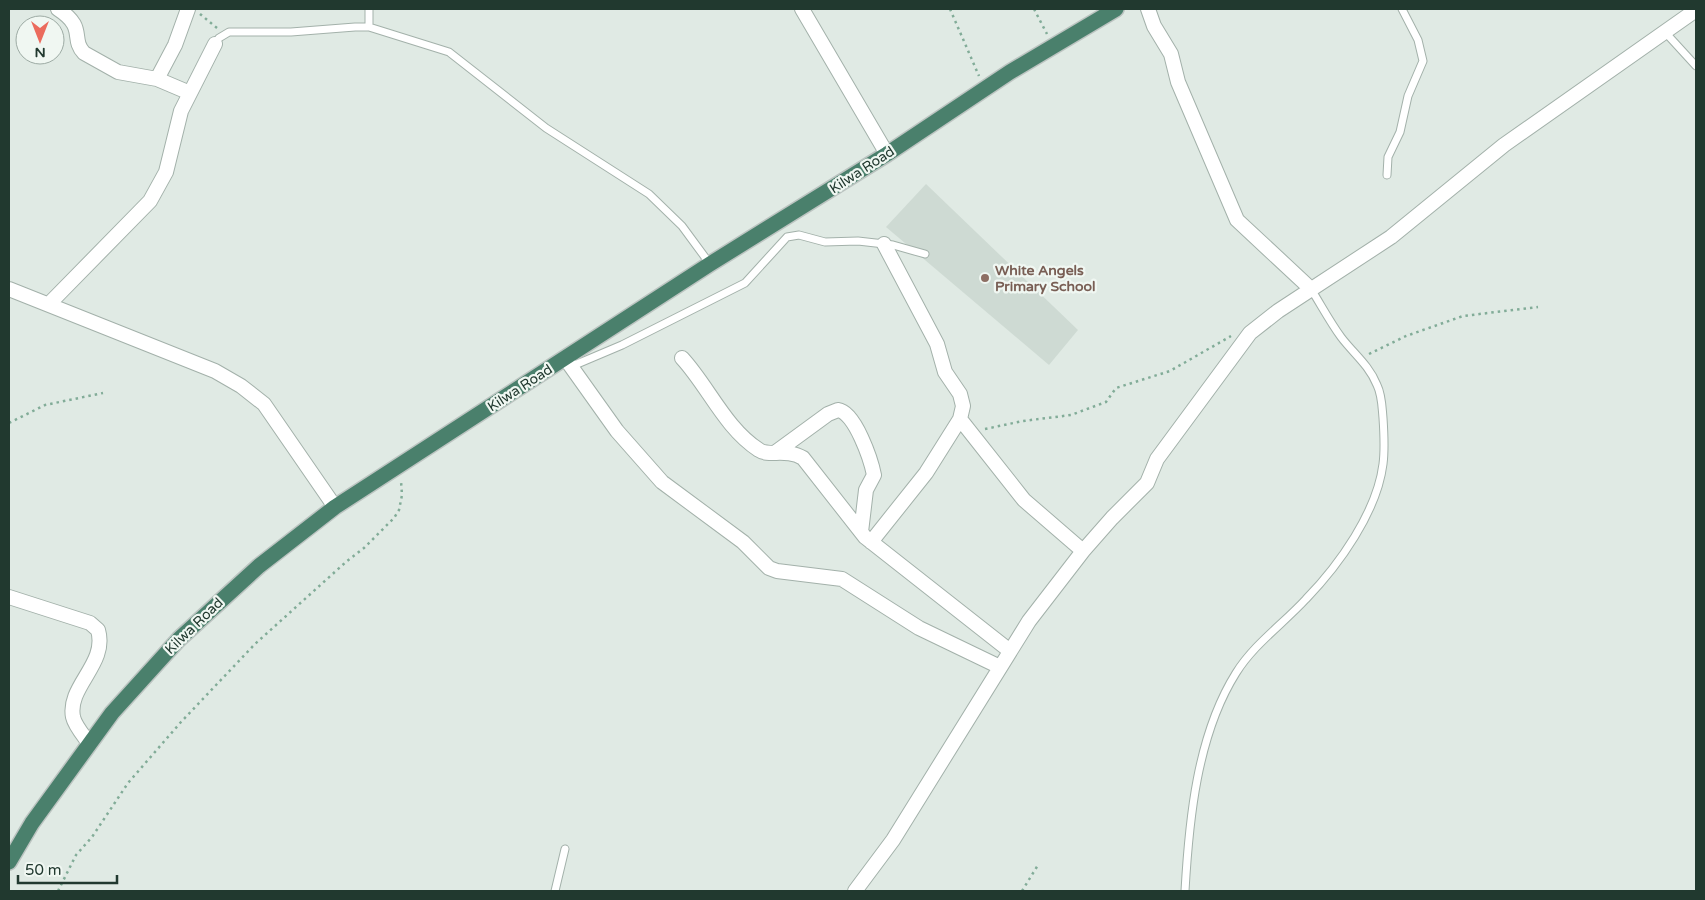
<svg xmlns="http://www.w3.org/2000/svg" width="1705" height="900" viewBox="0 0 1705 900" font-family="'Varela Round',sans-serif">
<rect width="100%" height="100%" fill="#e0eae4"/>
<!-- built -->
<path fill="#cedad3" d="M 926,184 L 1078,330 L 1049,365 L 886,227 Z"/>
<g fill="none" stroke-linecap="round" stroke-linejoin="round">
<!-- service casing -->
<g stroke="#a3b1aa" stroke-width="9">
<path id="service" d="M 369,9 L 369,27
M 1664,31 L 1696,66
M 215,44 L 219,38 L 229,32 L 291,32 L 355,27 L 369,27 L 449,52 L 546,128 L 649,194 L 682,226 L 710,264
M 1387,175 L 1388,157 L 1400,132 L 1408,96 L 1423,61 L 1418,40 L 1402,9
M 570,367 L 622,345 L 745,283 L 787,237 L 799,235 L 825,242 L 858,241 L 893,245 L 925,254
M 555,891 L 565,849
M 1185,891 C 1189,820 1197,735 1236,673 C 1254,644 1283,624 1306,599 C 1339,565 1377,512 1383,464 C 1385,449 1384,433 1383,418 C 1382,407 1382,395 1377,385 C 1369,365 1353,353 1341,337 C 1330,322 1321,305 1311,289"/>
</g>
<!-- minor casing -->
<g stroke="#a3b1aa" stroke-width="16">
<path id="minor" d="M 58,9 C 87,28 70,38 84,53 L 118,72 L 157,79 L 190,93
M 802,9 L 887,154
M 1148,9 L 1154,26 L 1171,54 L 1178,82 L 1237,220 L 1311,289
M 157,79 L 175,45 L 188,9
M 9,289 L 215,371 L 241,386 L 264,404 L 335,507
M 49,304 L 150,201 L 166,172 L 181,111 L 215,44
M 565,358 L 617,431 L 662,482 L 743,542 L 769,568 L 777,571 L 842,579 L 919,628 L 1000,667
M 682,358 C 708,386 725,428 759,450 C 769,457 786,448 803,458 L 865,537 L 1010,651
M 960,419 L 1024,500 L 1083,551
M 776,452 L 828,414 L 838,410 C 855,412 871,460 874,475 L 866,490 L 861,532
M 871,542 L 926,473 L 960,419 L 963,406 L 960,394 L 945,372 L 937,344 L 884,244
M 9,597 L 90,623 L 98,630 C 108,664 67,686 73,717 C 75,726 84,736 89,743
M 855,891 L 893,840 L 1029,621 L 1083,551 L 1112,518 L 1147,483 L 1157,459 L 1250,333 L 1278,311 L 1391,237 L 1504,145 L 1696,10"/>
</g>
<!-- trunk casing -->
<g stroke="#bcc4c1" stroke-width="18">
<path id="trunk" d="M 9,862 L 32,823 L 112,713 L 179,639 L 259,566 L 335,507 L 710,264 L 887,154 L 1010,72 L 1116,9"/>
</g>
<!-- path -->
<path stroke="#82ac98" stroke-width="2.5" stroke-dasharray="2.5 4" stroke-linecap="butt" d="M 950,9 L 979,76
M 1034,9 L 1047,34
M 200,14 L 217,28
M 1369,354 L 1406,336 L 1463,316 L 1538,307
M 9,423 L 45,405 L 103,393
M 985,429 L 1023,421 L 1071,415 L 1106,402 L 1116,388 L 1170,371 L 1231,336
M 58,891 L 76,855 L 92,837 L 128,783 L 181,722 L 255,644 L 347,561 L 364,548 L 394,518 L 399,510 L 402,495 L 401,481
M 1022,891 L 1038,865"/>
<!-- service -->
<use href="#service" stroke="#fff" stroke-width="7"/>
<!-- minor -->
<use href="#minor" stroke="#fff" stroke-width="14"/>
<!-- trunk -->
<use href="#trunk" stroke="#4a806c" stroke-width="15"/>
</g>
<!-- markers -->
<circle fill="#8d6e63" stroke="#f0f7f2" stroke-width="2" cx="985" cy="278" r="5"/>
<g text-anchor="middle" dominant-baseline="central" stroke-width="4.5" stroke-linejoin="round" paint-order="stroke">
<!-- street labels -->
<g font-size="14" fill="#21392f" stroke="#f0f7f2">
<text transform="translate(862 170) rotate(-33)">Kilwa Road</text>
<text transform="translate(520 388) rotate(-33)">Kilwa Road</text>
<text transform="translate(194 626) rotate(-44)">Kilwa Road</text>
</g>
<!-- education labels -->
<g font-size="14" font-weight="bold" fill="#785e54" stroke="#f0f7f2" text-anchor="start">
<text x="995" y="270">White Angels<tspan x="995" dy="16">Primary School</tspan></text>
</g>
</g>
<!-- border -->
<rect width="1705" height="900" fill="none" stroke="#21392f" stroke-width="20"/>
<!-- north arrow -->
<g transform="translate(40 40) rotate(180)"><circle r="24" fill="#f0f7f2" stroke="#9daba4"/>
<path d="M0-4L9 19L0 12L-9 19Z" fill="#eb6b5d"/>
<text y="-8" font-size="14" font-weight="bold" text-anchor="middle" fill="#21392f">N</text>
</g>
<!-- scale -->
<path d="M18 875v8h99v-8" fill="none" stroke="#21392f" stroke-width="2.5"/>
<text x="25" y="875" font-size="15" fill="#21392f" stroke="#f0f7f2" stroke-width="4" paint-order="stroke">50 m</text>
</svg>
